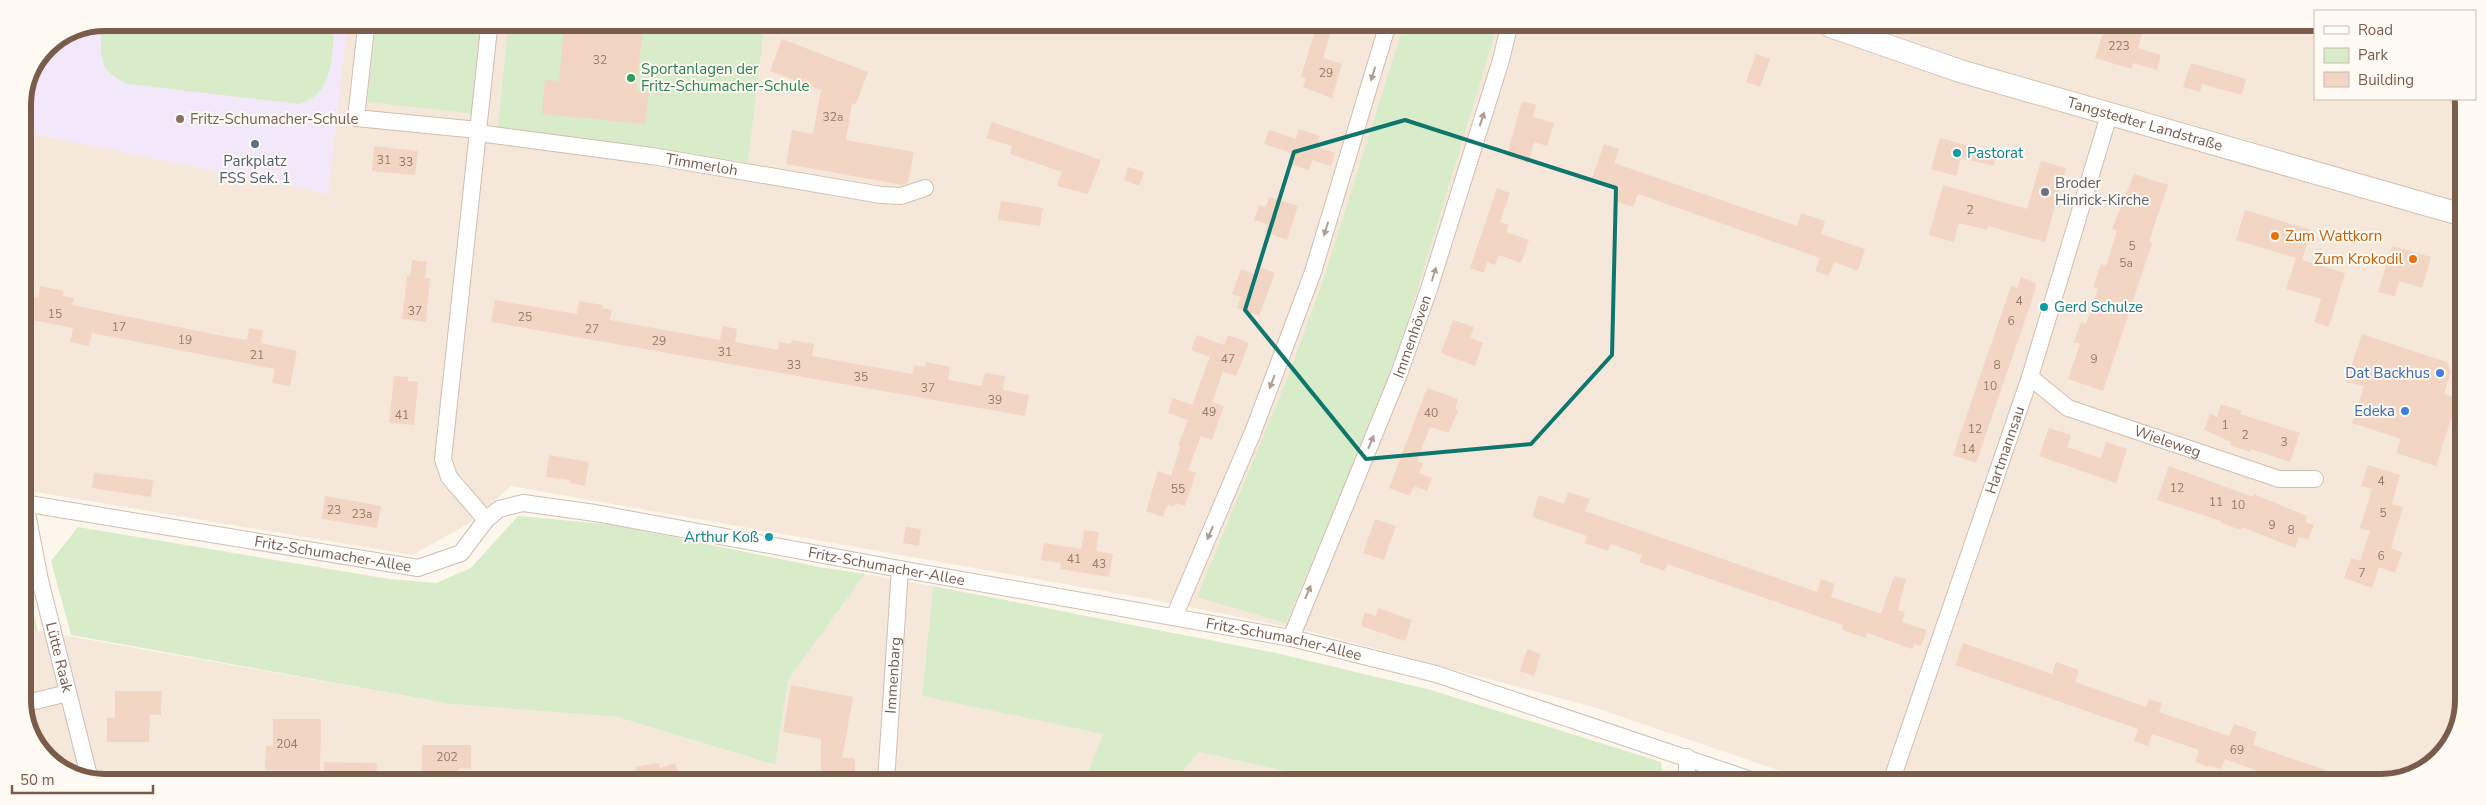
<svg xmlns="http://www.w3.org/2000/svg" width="2486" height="805" viewBox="0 0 2486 805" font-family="'Nunito Sans',sans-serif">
<rect width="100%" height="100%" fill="#fdf6ec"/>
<!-- residential -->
<path fill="#f5e8da" d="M 2315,26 L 2315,99 L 2463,100 L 2461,721 L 2431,766 L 2381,782 L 1813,782 L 1593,707 L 1317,633 L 1155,600 L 511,486 L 468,524 L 412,555 L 23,490 L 23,105 L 29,73 L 47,47 L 74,29 Z
M 865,574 L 933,586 L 922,696 L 1104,734 L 1085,781 L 84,780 L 43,754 L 23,705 L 23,628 L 451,704 L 617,717 L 774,765 L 788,680 Z
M 1199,752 L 1328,780 L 1331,781 L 1175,781 Z"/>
<!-- education -->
<path fill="#f3e8fa" d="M 347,28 L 328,194 L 23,132 L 23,105 L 29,73 L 47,47 L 74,29 Z"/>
<!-- green -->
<path fill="#d8ecc9" d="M 1403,27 L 1497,27 L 1393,370 L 1286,623 L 1197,597 L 1289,374 L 1325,275 Z
M 334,28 C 332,58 333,95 299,104 L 128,84 C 99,72 99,56 102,29 Z
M 375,28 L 484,28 L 475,114 L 367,102 Z
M 508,28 L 764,28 L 748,162 L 498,127 Z
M 518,516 L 615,525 L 819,567 L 865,574 L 788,680 L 775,765 L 617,717 L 451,704 L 71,635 L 51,561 L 78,527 L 389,579 L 436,583 L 471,568 Z
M 23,572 L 38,631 L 23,628 Z
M 933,586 L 1276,653 L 1431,690 L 1661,762 L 1663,782 L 1331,781 L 1199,752 L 1175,781 L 1085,781 L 1103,734 L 922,696 Z"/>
<!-- building -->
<path fill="#f3d5c3" d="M 2105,26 L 2138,26 L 2136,32 L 2142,34 L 2138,48 L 2161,55 L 2157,70 L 2133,63 L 2132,69 L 2095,58 Z
M 1316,27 L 1331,32 L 1323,58 L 1342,64 L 1332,98 L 1303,87 L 1306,78 L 1301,77 Z
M 564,28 L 643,28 L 636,91 L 649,92 L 645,124 L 542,114 L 545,80 L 559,81 Z
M 782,39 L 868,72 L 856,104 L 852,103 L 846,140 L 914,152 L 908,183 L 903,185 L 786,164 L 792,130 L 813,134 L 821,90 L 770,71 Z
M 1756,54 L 1770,59 L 1760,87 L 1746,82 Z
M 2191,63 L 2246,79 L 2242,95 L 2202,84 L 2200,92 L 2183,87 Z
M 1522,101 L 1536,105 L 1533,117 L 1554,123 L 1547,146 L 1534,142 L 1528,163 L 1507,156 Z
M 992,122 L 1101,160 L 1088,194 L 1057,186 L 1062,172 L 1010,154 L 1012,146 L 986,138 Z
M 1299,129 L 1320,136 L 1317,147 L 1335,153 L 1331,166 L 1312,160 L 1309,170 L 1288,163 L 1291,153 L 1264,144 L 1269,130 L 1296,139 Z
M 1940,138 L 1997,153 L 1994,166 L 1961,158 L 1956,176 L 1931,169 Z
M 1604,144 L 1619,149 L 1614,163 L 1797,226 L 1801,213 L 1825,221 L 1821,234 L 1865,249 L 1858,271 L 1834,262 L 1829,276 L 1815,271 L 1820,258 L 1638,194 L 1633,207 L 1614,201 L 1619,187 L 1592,178 Z
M 374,146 L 418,151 L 415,175 L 372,171 Z
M 2041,161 L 2066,168 L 2045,242 L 1988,226 L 1987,230 L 1959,223 L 1954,242 L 1929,235 L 1943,185 L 2027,209 Z
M 1128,167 L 1144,172 L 1139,186 L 1124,180 Z
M 2134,174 L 2168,185 L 2149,241 L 2152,243 L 2103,391 L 2068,379 L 2080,344 L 2074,342 L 2081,322 L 2086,324 L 2098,289 L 2093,287 L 2101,264 L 2106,266 L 2117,231 L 2112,229 Z
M 1497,188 L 1510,193 L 1500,222 L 1509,225 L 1506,232 L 1529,240 L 1521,263 L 1499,255 L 1495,265 L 1487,262 L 1484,273 L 1470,268 Z
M 1269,197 L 1298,206 L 1287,240 L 1265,232 L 1268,224 L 1254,220 L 1259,205 L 1266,207 Z
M 1001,201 L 1043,208 L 1040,226 L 998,220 Z
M 2245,210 L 2311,230 L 2302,260 L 2345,273 L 2329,327 L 2314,322 L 2321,299 L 2286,289 L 2296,258 L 2236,240 Z
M 2392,246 L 2431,257 L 2422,288 L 2399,281 L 2395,296 L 2378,292 Z
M 412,260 L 427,262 L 425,278 L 430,278 L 426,322 L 402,319 L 407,276 L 410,276 Z
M 1257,266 L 1275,273 L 1259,316 L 1237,308 L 1241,297 L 1232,294 L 1241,269 L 1254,274 Z
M 2021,277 L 2036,283 L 2034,294 L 1976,463 L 1953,455 L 2011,286 L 2017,288 Z
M 40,286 L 64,291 L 63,296 L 74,298 L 72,305 L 222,336 L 247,340 L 249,328 L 263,330 L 261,343 L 297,351 L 290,386 L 272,383 L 275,369 L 224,359 L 92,333 L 89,346 L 70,342 L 73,328 L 23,318 L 23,295 L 38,298 Z
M 495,300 L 577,314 L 579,301 L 603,305 L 602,308 L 612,310 L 610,320 L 720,340 L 723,326 L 737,329 L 735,342 L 778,350 L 779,342 L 791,344 L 792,340 L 814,344 L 812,356 L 913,374 L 914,365 L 925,367 L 926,362 L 950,367 L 948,380 L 982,386 L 985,373 L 1005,376 L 1003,390 L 1029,395 L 1025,416 L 491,322 Z
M 1453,320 L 1474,327 L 1470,338 L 1483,343 L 1475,366 L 1441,353 Z
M 2362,334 L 2447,362 L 2451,372 L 2444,394 L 2458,398 L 2436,466 L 2396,453 L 2401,439 L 2352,423 L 2364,386 L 2346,382 Z
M 1197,335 L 1224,345 L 1228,335 L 1249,343 L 1236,376 L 1223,372 L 1212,402 L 1224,406 L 1212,440 L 1201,436 L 1188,470 L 1196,473 L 1185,506 L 1176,503 L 1174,507 L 1167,505 L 1163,517 L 1146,511 L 1158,471 L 1171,476 L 1180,447 L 1178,446 L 1188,420 L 1168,413 L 1173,398 L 1192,405 L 1210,357 L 1191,350 Z
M 394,376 L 408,377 L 408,381 L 418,382 L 414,425 L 389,423 Z
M 1427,388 L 1458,399 L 1455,409 L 1458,410 L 1449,433 L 1430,427 L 1417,461 L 1423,463 L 1419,473 L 1432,478 L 1427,491 L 1414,486 L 1410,496 L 1389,488 Z
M 2221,404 L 2242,411 L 2240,414 L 2300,433 L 2290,462 L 2251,449 L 2250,452 L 2230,445 L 2231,442 L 2204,430 L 2210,414 L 2217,417 Z
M 2049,428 L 2071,435 L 2067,447 L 2101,458 L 2106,442 L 2127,449 L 2116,483 L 2039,456 Z
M 549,455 L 589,462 L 585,486 L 570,483 L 570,480 L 546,477 Z
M 2368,465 L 2400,475 L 2392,504 L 2403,507 L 2391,548 L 2402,552 L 2395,573 L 2379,567 L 2372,588 L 2344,578 L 2351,558 L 2360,561 L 2370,531 L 2360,528 L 2372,489 L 2361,486 Z
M 2169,466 L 2253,497 L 2254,494 L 2261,497 L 2307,516 L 2305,522 L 2314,525 L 2308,540 L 2299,537 L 2295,548 L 2242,527 L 2241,530 L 2221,523 L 2221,521 L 2157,500 Z
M 94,473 L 153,480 L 151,497 L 92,488 Z
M 1568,492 L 1590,499 L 1585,511 L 1817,592 L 1821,579 L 1835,584 L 1831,597 L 1881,614 L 1894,576 L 1906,579 L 1898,610 L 1905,612 L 1902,622 L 1927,630 L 1921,646 L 1914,644 L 1912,649 L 1867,633 L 1866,638 L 1842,630 L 1843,625 L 1667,564 L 1664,571 L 1639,562 L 1642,555 L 1611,544 L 1608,551 L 1585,543 L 1587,536 L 1532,517 L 1539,495 L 1564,504 Z
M 325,496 L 381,506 L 377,528 L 322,519 Z
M 1375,519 L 1396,526 L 1384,560 L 1363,553 Z
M 906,527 L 921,529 L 919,546 L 903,543 Z
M 1084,530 L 1099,532 L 1096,551 L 1113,554 L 1109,577 L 1060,569 L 1061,563 L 1041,560 L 1044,543 L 1081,549 Z
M 1378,608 L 1412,620 L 1405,641 L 1361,626 L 1365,612 L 1376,616 Z
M 1963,643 L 2052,674 L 2056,662 L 2079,670 L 2075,682 L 2146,707 L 2149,699 L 2162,703 L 2159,712 L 2229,736 L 2234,724 L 2257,732 L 2253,745 L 2354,780 L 2353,782 L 2254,782 L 2258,771 L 2225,759 L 2221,769 L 2209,765 L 2208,767 L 2195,762 L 2199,750 L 2152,734 L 2148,746 L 2134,741 L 2138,729 L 1955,665 Z
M 1527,649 L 1541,654 L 1534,676 L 1520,671 Z
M 791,685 L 853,697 L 842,758 L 855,758 L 855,781 L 821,781 L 821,739 L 783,732 Z
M 115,691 L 162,691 L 161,715 L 150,714 L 149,742 L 107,742 L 107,718 L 115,718 Z
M 273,719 L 321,719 L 320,770 L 265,770 L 266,746 L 273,746 Z
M 422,745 L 471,745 L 471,769 L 459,768 L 459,780 L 422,780 Z
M 324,762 L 377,763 L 376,780 L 324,780 Z
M 659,763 L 660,768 L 675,763 L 681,780 L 633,780 L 632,778 L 637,776 L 635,767 Z"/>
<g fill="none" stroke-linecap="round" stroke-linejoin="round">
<!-- street casing -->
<g stroke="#d1beb0" stroke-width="18">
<g id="street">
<path d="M 366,28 L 356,118 L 478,130"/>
<path id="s1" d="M 478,133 L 652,156 L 881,195 L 901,196 L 925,188"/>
<path id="s2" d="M 2030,377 L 2068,408 L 2279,479 L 2315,479"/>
<path id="s3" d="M 23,503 L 418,568 L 461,553 L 486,520 L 499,509 L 523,503 L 595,513 L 900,569 L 1291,638 L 1436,674 L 1757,782"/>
<path id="s4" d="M 25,503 L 40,580 L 90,780"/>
<path d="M 486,520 L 449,477 L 443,459 L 489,28"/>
<path d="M 1174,617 L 1253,432 L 1313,272 L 1387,27"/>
<path id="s5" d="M 1291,638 L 1399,374 L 1429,289 L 1501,60 L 1509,27"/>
<path d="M 23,704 L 68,693"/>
<path d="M 1687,757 L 1687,782"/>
<path id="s6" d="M 886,781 L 900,569"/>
<path id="s7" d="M 1891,782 L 2030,377 L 2109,115"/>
</g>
</g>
<!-- secondary casing -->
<g stroke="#d6c0b0" stroke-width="24">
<g id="secondary">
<path id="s8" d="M 1830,26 L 1960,71 L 2463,215"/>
</g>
</g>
<!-- street -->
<use href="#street" stroke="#fff" stroke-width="16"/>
<!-- secondary -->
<use href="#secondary" stroke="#fff" stroke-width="22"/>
</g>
<!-- one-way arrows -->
<defs><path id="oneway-solid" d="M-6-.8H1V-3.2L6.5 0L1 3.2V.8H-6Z" transform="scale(1.25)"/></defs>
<g fill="#af9d94">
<use href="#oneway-solid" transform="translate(1373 74) rotate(107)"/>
<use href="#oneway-solid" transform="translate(1482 119) rotate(-72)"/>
<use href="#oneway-solid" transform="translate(1326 229) rotate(107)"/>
<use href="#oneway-solid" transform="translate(1434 274) rotate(-73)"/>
<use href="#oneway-solid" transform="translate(1272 382) rotate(111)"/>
<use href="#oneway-solid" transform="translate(1371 442) rotate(-67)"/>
<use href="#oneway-solid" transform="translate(1210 533) rotate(113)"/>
<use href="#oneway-solid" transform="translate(1308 592) rotate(-67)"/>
</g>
<!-- marked area -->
<path fill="none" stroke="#0f766e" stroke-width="4" stroke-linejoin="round" d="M 1405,120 L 1616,188 L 1612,355 L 1531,444 L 1366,459 L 1245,310 L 1294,152 Z"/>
<!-- markers -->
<circle fill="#2e9e5b" stroke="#fffaf3" stroke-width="2" cx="631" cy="78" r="5"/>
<circle fill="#8d6e63" stroke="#fffaf3" stroke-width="2" cx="180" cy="119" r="5"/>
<circle fill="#5c6f8a" stroke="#fffaf3" stroke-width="2" cx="255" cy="144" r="5"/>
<g fill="#0f9aa8" stroke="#fffaf3" stroke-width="2">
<circle cx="1957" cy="153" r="5"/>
<circle cx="2044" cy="307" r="5"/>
<circle cx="769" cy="537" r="5"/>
</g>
<circle fill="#6b7280" stroke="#fffaf3" stroke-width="2" cx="2045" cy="192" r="5"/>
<g fill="#e8710a" stroke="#fffaf3" stroke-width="2">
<circle cx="2275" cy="236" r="5"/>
<circle cx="2413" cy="259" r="5"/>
</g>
<g fill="#3f7fe0" stroke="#fffaf3" stroke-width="2">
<circle cx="2440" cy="373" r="5"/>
<circle cx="2405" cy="411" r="5"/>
</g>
<g text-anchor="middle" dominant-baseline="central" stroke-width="4" stroke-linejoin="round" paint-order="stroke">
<!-- number labels -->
<g font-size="12" fill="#987a6a">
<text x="2119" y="46">223</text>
<text x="600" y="60">32</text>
<text x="1326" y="73">29</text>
<text x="833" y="117">32a</text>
<text x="384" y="160">31</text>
<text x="406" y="162">33</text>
<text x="1970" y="210">2</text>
<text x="2132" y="246">5</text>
<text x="2126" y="263">5a</text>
<text x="2019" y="301">4</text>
<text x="415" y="311">37</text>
<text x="55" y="314">15</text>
<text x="525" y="317">25</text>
<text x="2011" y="321">6</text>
<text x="119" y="327">17</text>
<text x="592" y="329">27</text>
<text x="185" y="340">19</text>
<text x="659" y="341">29</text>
<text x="725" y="352">31</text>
<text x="257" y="355">21</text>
<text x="1228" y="359">47</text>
<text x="2094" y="359">9</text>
<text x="794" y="365">33</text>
<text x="1997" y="365">8</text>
<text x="861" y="377">35</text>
<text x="1990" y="386">10</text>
<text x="928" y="388">37</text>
<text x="995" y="400">39</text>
<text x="1209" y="412">49</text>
<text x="1431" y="413">40</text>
<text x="402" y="415">41</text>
<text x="2225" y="425">1</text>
<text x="1975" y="429">12</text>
<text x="2245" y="435">2</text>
<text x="2284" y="442">3</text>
<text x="1968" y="449">14</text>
<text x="2381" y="481">4</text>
<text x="2177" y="488">12</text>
<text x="1178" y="489">55</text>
<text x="2216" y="502">11</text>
<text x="2238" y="505">10</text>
<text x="334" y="510">23</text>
<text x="2383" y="513">5</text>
<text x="362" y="514">23a</text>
<text x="2272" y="525">9</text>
<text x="2291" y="530">8</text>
<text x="2381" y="556">6</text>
<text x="1074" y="559">41</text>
<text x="1099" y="564">43</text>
<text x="2362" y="573">7</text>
<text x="287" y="744">204</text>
<text x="2237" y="750">69</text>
<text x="447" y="757">202</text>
</g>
<!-- leisure labels -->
<g font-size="15" fill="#27864d" stroke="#fffaf3" text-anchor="start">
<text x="641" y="69">Sportanlagen der<tspan x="641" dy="17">Fritz-Schumacher-Schule</tspan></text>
</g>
<!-- education labels -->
<g font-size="15" fill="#785e54" stroke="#fffaf3" text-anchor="start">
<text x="190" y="119">Fritz-Schumacher-Schule</text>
</g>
<!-- street labels -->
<g font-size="15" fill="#7a5c4d" stroke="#fffaf3">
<text stroke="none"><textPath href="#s8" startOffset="330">Tangstedter Landstraße</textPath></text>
<text stroke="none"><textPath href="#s1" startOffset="226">Timmerloh</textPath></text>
<text stroke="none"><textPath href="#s5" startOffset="325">Immenhöven</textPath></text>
<text stroke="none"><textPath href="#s2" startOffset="154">Wieleweg</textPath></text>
<text stroke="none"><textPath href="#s7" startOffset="351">Hartmannsau</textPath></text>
<text stroke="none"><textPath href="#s3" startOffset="314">Fritz-Schumacher-Allee</textPath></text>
<text stroke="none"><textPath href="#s3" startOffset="898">Fritz-Schumacher-Allee</textPath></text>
<text stroke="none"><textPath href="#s3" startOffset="1302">Fritz-Schumacher-Allee</textPath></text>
<text stroke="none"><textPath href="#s4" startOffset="158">Lütte Raak</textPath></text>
<text stroke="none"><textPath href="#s6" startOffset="106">Immenbarg</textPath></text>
</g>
<!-- culture labels -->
<g font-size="15" fill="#0d838f" stroke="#fffaf3" text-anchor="start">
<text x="1967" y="153">Pastorat</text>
<text x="2054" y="307">Gerd Schulze</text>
<text x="759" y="537" text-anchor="end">Arthur Koß</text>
</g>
<!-- service labels -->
<g font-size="15" fill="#4e5e75" stroke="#fffaf3">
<text x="255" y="161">Parkplatz<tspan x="255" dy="17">FSS Sek. 1</tspan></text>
</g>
<!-- worship labels -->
<g font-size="15" fill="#5b616d" stroke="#fffaf3" text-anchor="start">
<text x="2055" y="183">Broder<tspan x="2055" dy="17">Hinrick-Kirche</tspan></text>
</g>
<!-- food labels -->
<g font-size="15" fill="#c56008" stroke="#fffaf3" text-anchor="start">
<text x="2285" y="236">Zum Wattkorn</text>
<text x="2403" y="259" text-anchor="end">Zum Krokodil</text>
</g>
<!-- shop labels -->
<g font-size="15" fill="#366cbe" stroke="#fffaf3" text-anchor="end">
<text x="2430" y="373">Dat Backhus</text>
<text x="2395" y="411">Edeka</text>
</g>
</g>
<!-- crop -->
<path d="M0 0H2486V805H0ZM105 31H2381A74 74 0 0 1 2455 105V700A74 74 0 0 1 2381 774H105A74 74 0 0 1 31 700V105A74 74 0 0 1 105 31Z" fill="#fffaf3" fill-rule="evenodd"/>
<path fill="none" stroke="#7a5c4d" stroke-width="6" d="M105 31H2381A74 74 0 0 1 2455 105V700A74 74 0 0 1 2381 774H105A74 74 0 0 1 31 700V105A74 74 0 0 1 105 31Z"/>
<!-- legend -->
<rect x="2314" y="10" width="162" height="90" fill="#fffaf3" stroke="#cabbb1"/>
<rect x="2324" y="26" width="25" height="8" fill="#ffffff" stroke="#cabbb1"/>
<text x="2358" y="35" font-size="15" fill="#7a5c4d">Road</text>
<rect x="2324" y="48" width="25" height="15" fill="#d8ecc9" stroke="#cabbb1"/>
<text x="2358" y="60" font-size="15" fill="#7a5c4d">Park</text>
<rect x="2324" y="72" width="25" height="15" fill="#f3d5c3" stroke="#cabbb1"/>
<text x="2358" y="85" font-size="15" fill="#7a5c4d">Building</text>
<!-- scale -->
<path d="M12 785v8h141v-8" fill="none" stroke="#7a5c4d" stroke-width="2.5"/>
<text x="20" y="785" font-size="15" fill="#7a5c4d" stroke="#fffaf3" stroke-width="4" paint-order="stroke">50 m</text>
</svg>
